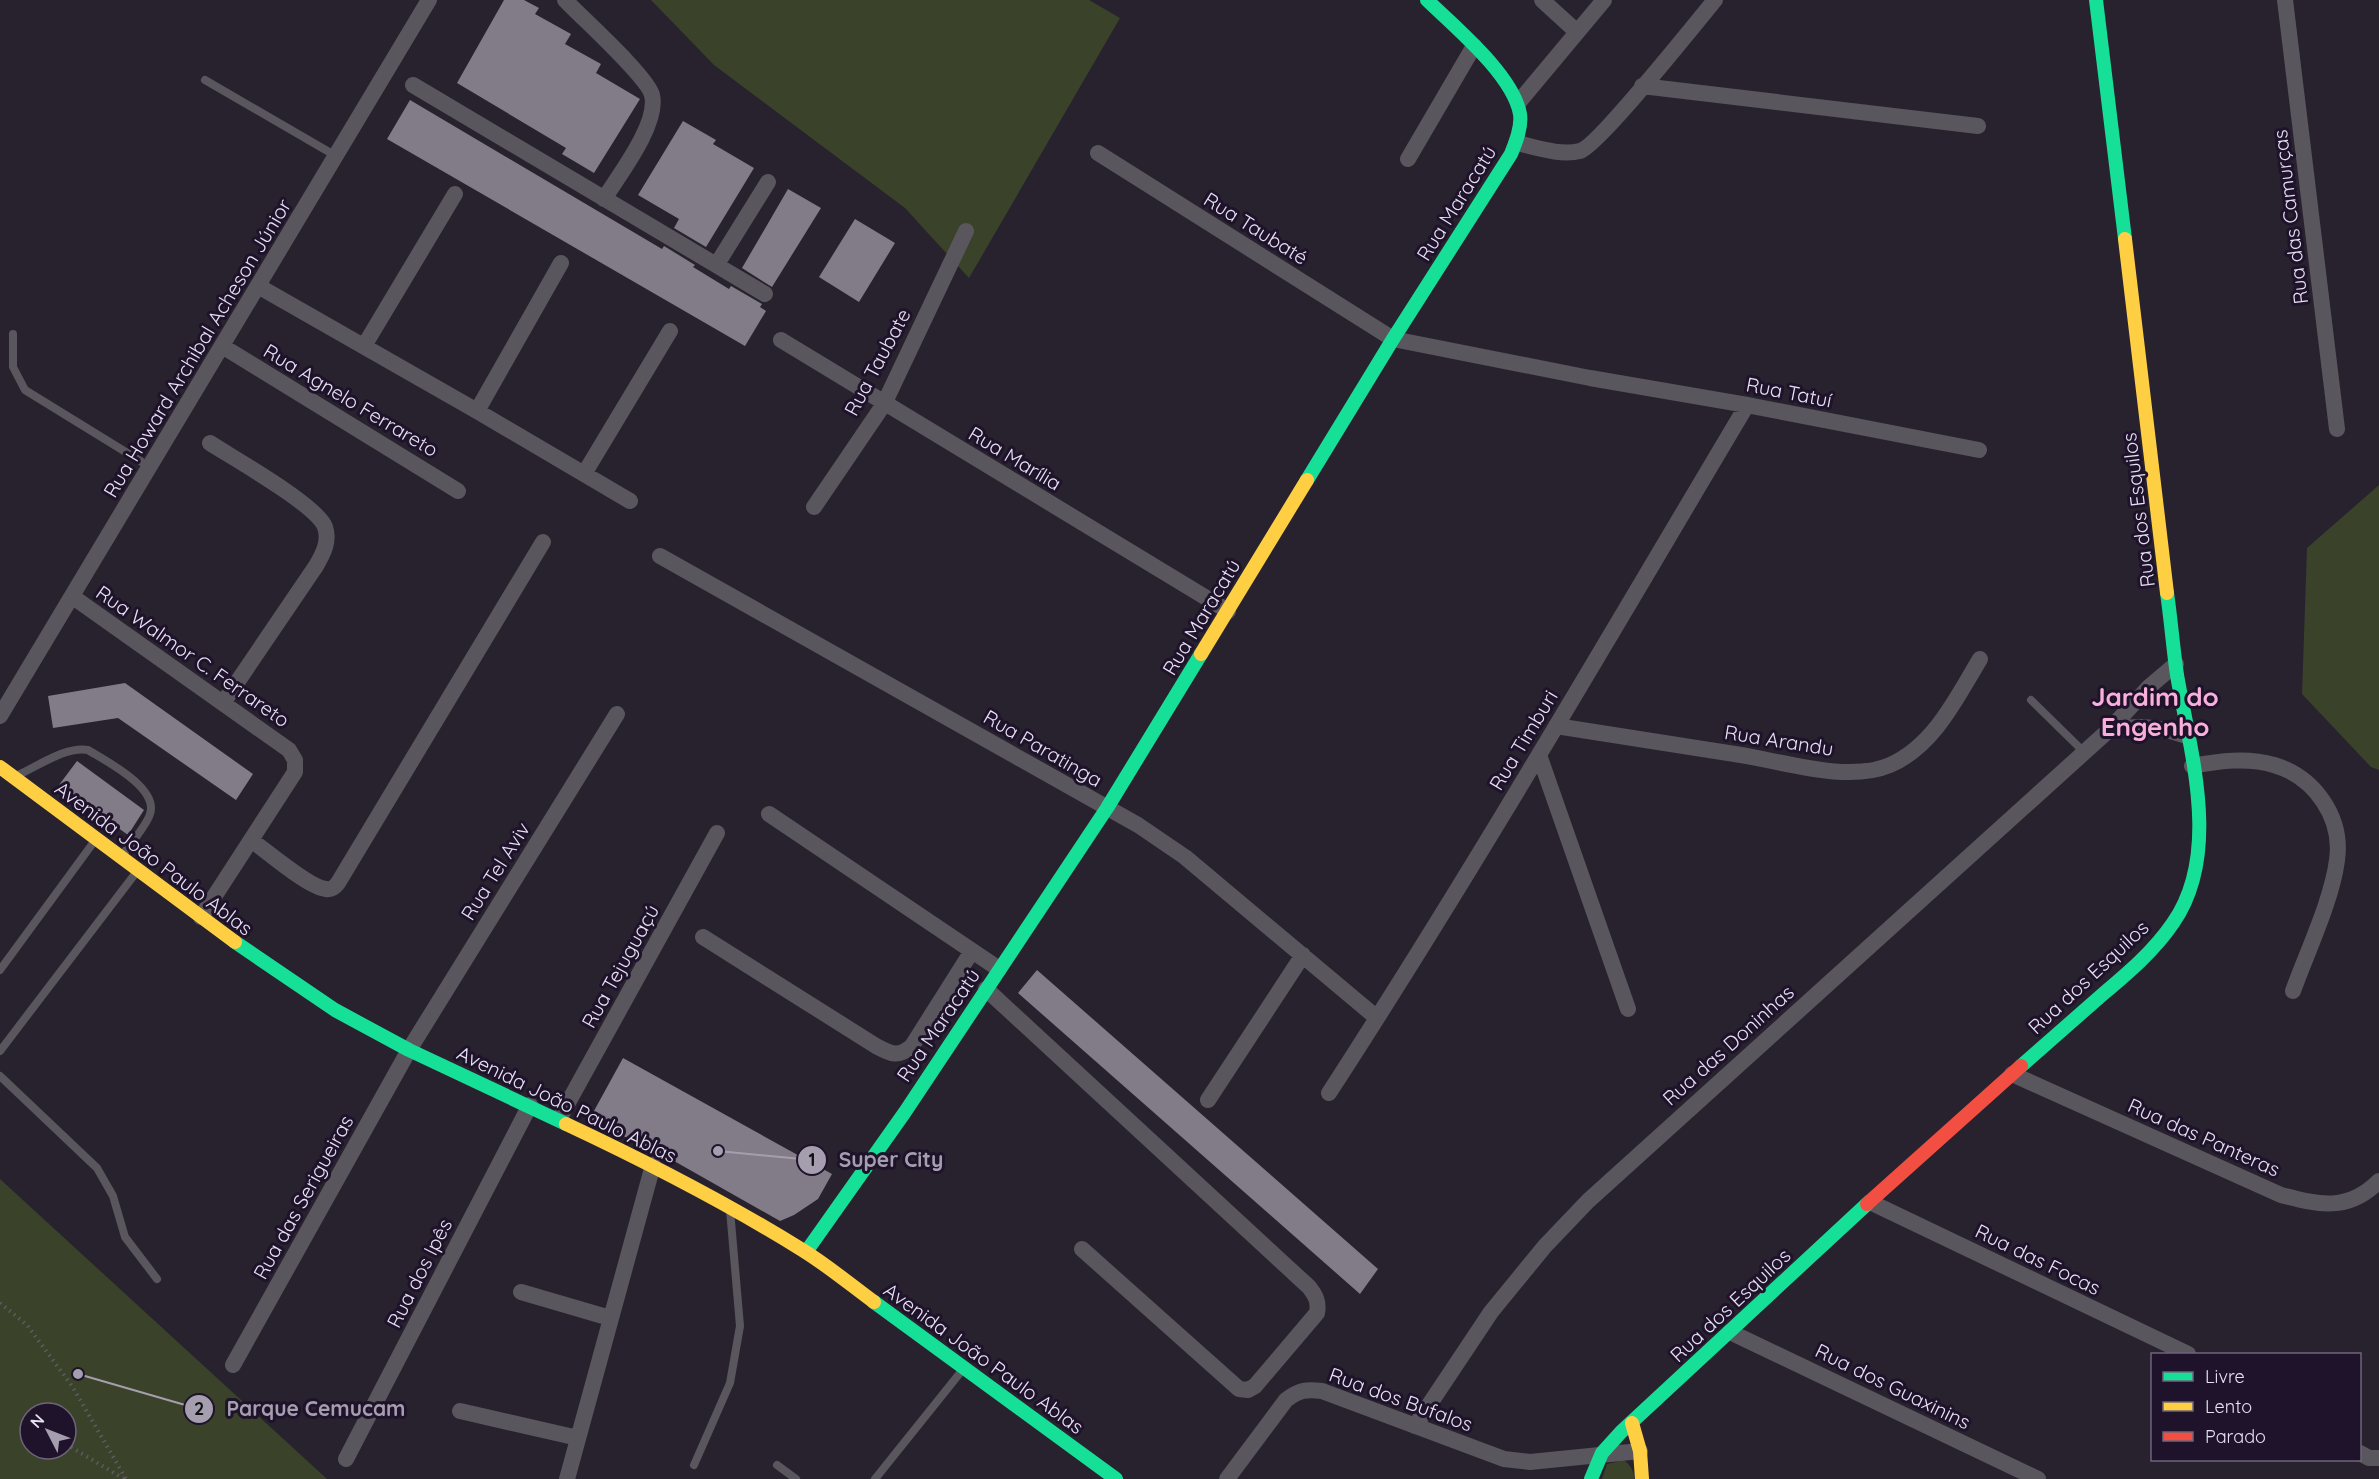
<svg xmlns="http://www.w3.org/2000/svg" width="2379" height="1479" viewBox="0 0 2379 1479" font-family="Quicksand,sans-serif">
<rect width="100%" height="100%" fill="#28222f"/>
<!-- green -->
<path fill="#3a422a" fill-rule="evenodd" d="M 651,0 L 1089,0 L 1120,18 L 969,278 L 905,208 L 714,65 Z
M 2379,485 L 2379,770 L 2371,767 L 2302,694 L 2307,548 Z
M 0,1179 L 327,1479 L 0,1479 ZM 30,1413 L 66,1413 L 66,1449 L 30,1449 Z
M 1624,1460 C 1630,1465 1635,1472 1634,1479 L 1602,1479 L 1607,1464 Z"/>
<!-- building -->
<path fill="#817c88" d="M 504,0 L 524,0 L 539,8 L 535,14 L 571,34 L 565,44 L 601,64 L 596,73 L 640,99 L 594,173 L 562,154 L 566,148 L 457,83 Z
M 410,100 L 662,249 L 664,246 L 695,265 L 693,267 L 729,289 L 731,286 L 762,304 L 760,307 L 766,311 L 745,346 L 387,139 Z
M 683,121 L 716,140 L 713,144 L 754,168 L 706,247 L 674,228 L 679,219 L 638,195 Z
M 788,189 L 821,208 L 772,287 L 742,268 Z
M 855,219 L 895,243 L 859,302 L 819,277 Z
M 125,683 L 253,774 L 236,800 L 118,718 L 53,728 L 48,696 Z
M 77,761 L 144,810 L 128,835 L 59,785 Z
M 1037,970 L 1378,1269 L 1360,1294 L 1018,993 Z
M 623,1058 L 832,1174 L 818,1199 L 794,1215 L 780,1221 L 660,1153 L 589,1120 Z"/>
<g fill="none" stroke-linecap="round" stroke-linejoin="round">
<!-- path -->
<path stroke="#5e5b61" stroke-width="4" stroke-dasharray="1.5 4.5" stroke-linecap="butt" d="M 0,1303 L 27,1325 L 72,1386 L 126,1479
M 66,1444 L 124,1479"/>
<!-- lane -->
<path stroke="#5a565d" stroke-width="8" d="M 205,80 L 336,156
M 13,334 L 13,367 L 25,390 L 150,467
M 2031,700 L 2084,752
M 16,776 C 37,767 65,746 88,750 C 106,761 159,788 150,814 C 147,825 129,846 121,857
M 0,970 L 96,839
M 0,1051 L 138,870
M 0,1076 L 97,1168 L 113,1196 L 125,1237 L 157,1279
M 694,1465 L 730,1383 L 740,1326 L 730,1210
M 777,1465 L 796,1479
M 875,1479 L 964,1368"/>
<!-- street -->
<path stroke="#5a565d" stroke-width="16" d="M 565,0 C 582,18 647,76 652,95 C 659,124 619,175 604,199
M 1542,0 L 1577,32
M 2285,0 L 2337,429
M 413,85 L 765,294
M 1642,86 L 1978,126
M 1518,103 L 1604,0
M 1516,143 C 1535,147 1560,156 1580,151 C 1597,147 1696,23 1715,0
M 1098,153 L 1393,339 L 1590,378 L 1747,405 L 1979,450
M 1408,159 L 1474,46
M 717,264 L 768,182
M 258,286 L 477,411 L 630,501
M 781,340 L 1228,611
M 222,346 L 458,491
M 364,346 L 455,194
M 477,411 L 561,263
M 210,443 C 233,458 317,505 325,527 C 330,541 323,554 316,566 L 223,703
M 584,474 L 670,331
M 814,507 L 884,404 L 966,231
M 660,556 L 1138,825 L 1185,857 L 1377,1018
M 73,597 L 289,750 L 295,760 L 295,772 L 201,917
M 0,716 L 429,0
M 1556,726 C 1618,736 1680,745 1741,755 C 1785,762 1848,783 1890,765 C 1934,746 1957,697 1980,659
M 2109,730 C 2142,725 2155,726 2187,736
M 1539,755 L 1628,1009
M 2192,766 C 2219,761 2247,757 2274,765 C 2315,777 2343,818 2337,860 C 2332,900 2307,952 2293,991
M 769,814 L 999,969
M 251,840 C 267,851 309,888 326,889 C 332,890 335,887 338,883 L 543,542
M 703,937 L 876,1046 C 891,1054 898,1058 912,1046 L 972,951
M 986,989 L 1309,1287 C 1316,1296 1319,1302 1317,1313 L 1255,1386 L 1248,1390 L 1239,1389 L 1082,1249
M 2012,1074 L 2281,1195 C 2320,1205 2348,1212 2379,1181
M 1329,1093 C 1475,868 1610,635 1747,405
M 1208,1100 L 1303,955
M 559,1119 L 717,833
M 1870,1202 L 2188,1354
M 521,1292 L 610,1318
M 1730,1332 L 2038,1479
M 233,1365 L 409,1050 L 617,714
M 460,1411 L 578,1438
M 1415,1426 L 1491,1312 L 1545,1246 L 1588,1201 L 2109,730 L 2150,686 L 2176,664
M 2360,1453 L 2369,1458 L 2379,1458
M 346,1459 L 530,1105
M 567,1479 L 653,1165
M 1227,1479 L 1286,1400 C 1299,1390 1306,1389 1322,1391 L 1504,1459 L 1530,1462 L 1640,1451"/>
<!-- fast -->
<path stroke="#16e098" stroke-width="14" d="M 2096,0 L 2125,239
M 1307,480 L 1393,339 L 1511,154 C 1516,142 1522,127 1520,114 C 1513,75 1455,27 1427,0
M 235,942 L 335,1010 L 409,1050 L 566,1124
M 2021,1066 C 2048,1042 2076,1018 2103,994 C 2128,973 2154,951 2173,923 C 2222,853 2190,751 2177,675 C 2173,648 2171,620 2167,593
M 806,1252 L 905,1112 L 1107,808 L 1201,654
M 874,1302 L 1116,1479
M 1591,1479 L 1602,1453 L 1621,1432 L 1867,1204"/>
<!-- slow -->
<path stroke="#ffcf43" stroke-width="14" d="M 2125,239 L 2167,593
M 1201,654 L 1307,480
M 0,767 L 235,942
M 566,1124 C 647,1162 727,1203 804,1251 C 828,1266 851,1285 874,1302
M 1632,1423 L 1640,1451 L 1642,1479"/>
<!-- jam -->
<path stroke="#f24e42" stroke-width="14" d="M 1867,1204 L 2021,1066"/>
</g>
<g text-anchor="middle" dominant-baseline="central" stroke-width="6" stroke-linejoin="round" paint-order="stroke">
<!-- street labels -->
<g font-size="20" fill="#e8e1f3" stroke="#1e132b">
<text transform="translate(1456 203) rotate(-58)">Rua Maracatú</text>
<text transform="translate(2290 217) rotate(-97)">Rua das Camurças</text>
<text transform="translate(1256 228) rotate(32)">Rua Taubaté</text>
<text transform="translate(197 348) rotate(-59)">Rua Howard Archibal Acheson Júnior</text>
<text transform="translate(877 362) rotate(-62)">Rua Taubate</text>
<text transform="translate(1789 392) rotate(11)">Rua Tatuí</text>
<text transform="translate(351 400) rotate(31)">Rua Agnelo Ferrareto</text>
<text transform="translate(1015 458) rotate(31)">Rua Marília</text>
<text transform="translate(2138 510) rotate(-97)">Rua dos Esquilos</text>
<text transform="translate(1201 617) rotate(-59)">Rua Maracatú</text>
<text transform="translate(193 656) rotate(35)">Rua Walmor C. Ferrareto</text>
<text transform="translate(1523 740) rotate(-59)">Rua Timburi</text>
<text transform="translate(1779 740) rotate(9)">Rua Arandu</text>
<text transform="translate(1043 748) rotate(30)">Rua Paratinga</text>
<text transform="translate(154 858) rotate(37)">Avenida João Paulo Ablas</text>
<text transform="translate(495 871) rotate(-58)">Rua Tel Aviv</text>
<text transform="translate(620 966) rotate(-61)">Rua Tejuguaçú</text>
<text transform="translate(2088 977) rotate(-43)">Rua dos Esquilos</text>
<text transform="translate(938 1025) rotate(-56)">Rua Maracatú</text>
<text transform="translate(1728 1045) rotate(-42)">Rua das Doninhas</text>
<text transform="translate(567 1104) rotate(26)">Avenida João Paulo Ablas</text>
<text transform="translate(2204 1137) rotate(24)">Rua das Panteras</text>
<text transform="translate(303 1197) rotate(-61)">Rua das Serigueiras</text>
<text transform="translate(2038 1259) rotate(26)">Rua das Focas</text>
<text transform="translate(419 1273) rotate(-63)">Rua dos Ipês</text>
<text transform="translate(1730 1305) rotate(-43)">Rua dos Esquilos</text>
<text transform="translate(984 1358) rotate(36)">Avenida João Paulo Ablas</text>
<text transform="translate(1893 1386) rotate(26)">Rua dos Guaxinins</text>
<text transform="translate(1401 1399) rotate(20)">Rua dos Bufalos</text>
</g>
<!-- district labels -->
<g font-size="26" font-weight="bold" fill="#f8afda" stroke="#1e132b">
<text x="2155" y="696">Jardim do<tspan x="2155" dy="30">Engenho</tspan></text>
</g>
</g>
<!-- callouts -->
<path fill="none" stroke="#a59eae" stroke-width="2" d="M718 1151L812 1160M78 1374L199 1409"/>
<g fill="#a59eae" stroke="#1e132b" stroke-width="2">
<circle cx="718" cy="1151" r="6"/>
<circle cx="78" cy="1374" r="6"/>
<circle cx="812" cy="1160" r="15"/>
<circle cx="199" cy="1409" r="15"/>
</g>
<g font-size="18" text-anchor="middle" font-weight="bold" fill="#111">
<text x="812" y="1166">1</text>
<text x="199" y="1415">2</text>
</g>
<g font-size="21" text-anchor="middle" font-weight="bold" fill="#a59eae" stroke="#1e132b" stroke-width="6" stroke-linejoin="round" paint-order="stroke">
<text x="891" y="1167">Super City</text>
<text x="316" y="1416">Parque Cemucam</text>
</g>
<!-- legend -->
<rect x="2151" y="1353" width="210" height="108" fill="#1e132b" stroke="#6f657b" stroke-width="1.5"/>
<rect x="2163" y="1372" width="30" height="9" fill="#16e098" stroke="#6f657b" stroke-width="1.5"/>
<text x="2205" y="1383" font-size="18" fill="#e8e1f3">Livre</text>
<rect x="2163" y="1402" width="30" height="9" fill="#ffcf43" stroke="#6f657b" stroke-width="1.5"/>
<text x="2205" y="1413" font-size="18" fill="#e8e1f3">Lento</text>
<rect x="2163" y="1432" width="30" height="9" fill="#f24e42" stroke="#6f657b" stroke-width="1.5"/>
<text x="2205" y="1443" font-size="18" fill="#e8e1f3">Parado</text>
<!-- north arrow -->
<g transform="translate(48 1431) rotate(312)"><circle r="28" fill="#1e132b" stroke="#6f657b" stroke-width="1.5"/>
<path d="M0-4.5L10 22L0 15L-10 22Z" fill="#a59eae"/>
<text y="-9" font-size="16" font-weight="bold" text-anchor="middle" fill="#e8e1f3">N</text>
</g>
</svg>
